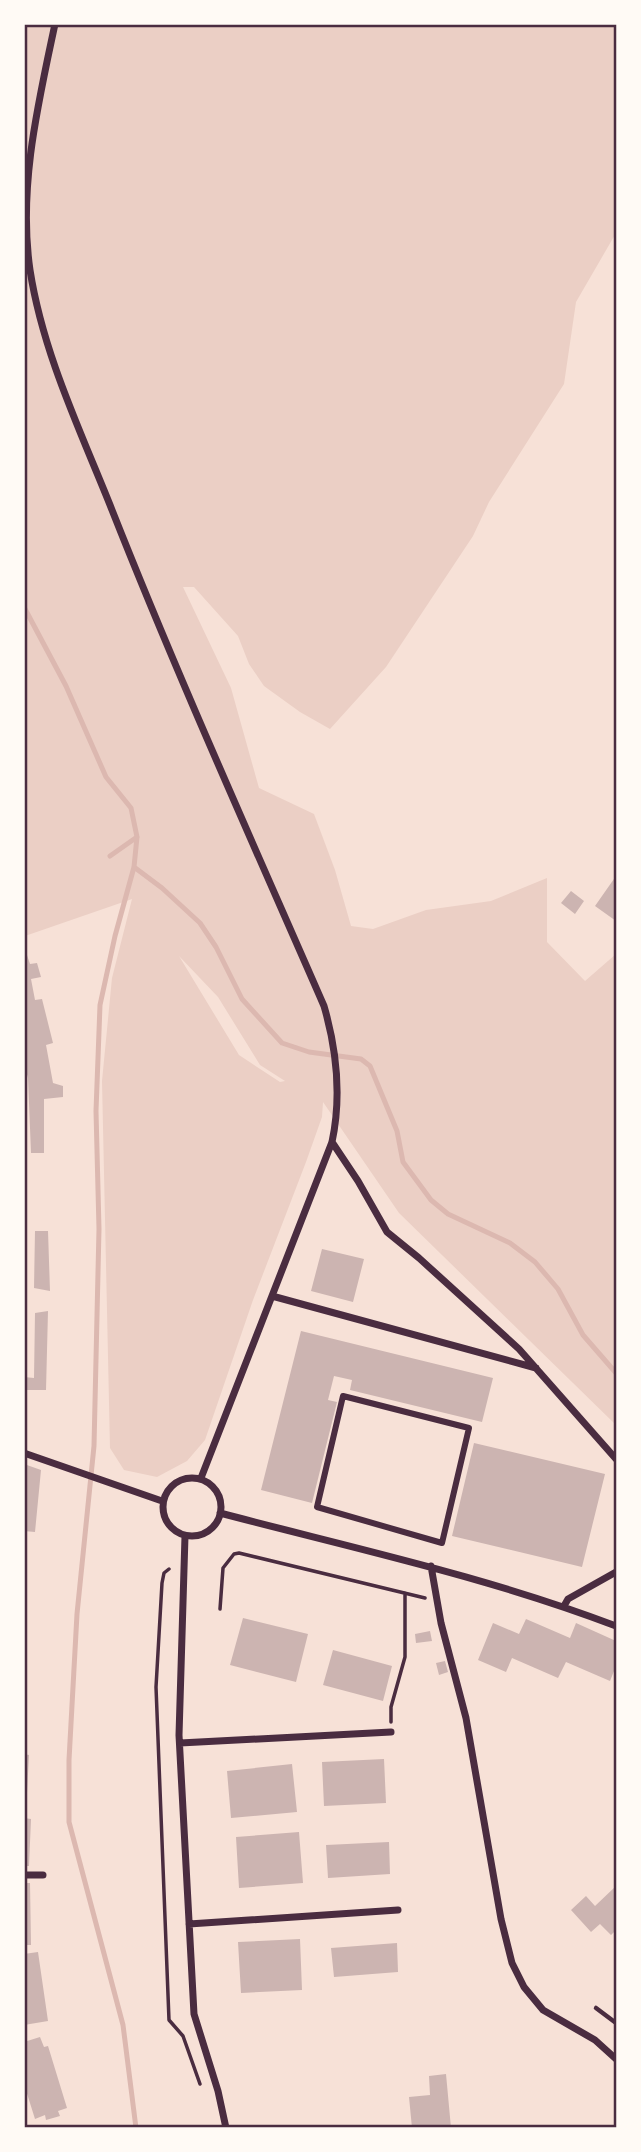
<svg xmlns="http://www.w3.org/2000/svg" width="641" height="2152" viewBox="0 0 641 2152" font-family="Karla,sans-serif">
<rect width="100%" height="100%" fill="#f7e1d7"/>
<!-- green -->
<path fill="#ebcfc5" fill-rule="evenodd" d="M 25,25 L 616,25 L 616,233 L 576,302 L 564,384 L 489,502 L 473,536 L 386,667 L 330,729 L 300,712 L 264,686 L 249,664 L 238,636 L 194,587 L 183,587 L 231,688 L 259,788 L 314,814 L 335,870 L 351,926 L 373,929 L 426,910 L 491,901 L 547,878 L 547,942 L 585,981 L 616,954 L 616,1425 L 399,1213 L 323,1102 L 322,1117 L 306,1162 L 253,1300 L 205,1440 L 187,1461 L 157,1477 L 124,1470 L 110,1448 L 102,1081 L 112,978 L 132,899 L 25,936 ZM 179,956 L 218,997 L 260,1065 L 285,1081 L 280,1082 L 239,1055 Z"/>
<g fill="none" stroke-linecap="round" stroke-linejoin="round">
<!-- stream -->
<path stroke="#dcb8b0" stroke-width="5" d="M 24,607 L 66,686 L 106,777 L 131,808 L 137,837 L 134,867 L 115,936 L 100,1005 L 96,1111 L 99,1229 L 94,1446 L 77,1614 L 69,1760 L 69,1822 L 123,2025 L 136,2128
M 110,856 L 137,837
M 134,867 L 162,888 L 200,923 L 216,947 L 242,999 L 282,1043 L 309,1052 L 361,1059 L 370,1066 L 397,1131 L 403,1162 L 431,1200 L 448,1214 L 510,1243 L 535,1262 L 558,1289 L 583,1335 L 616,1373"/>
</g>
<!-- building -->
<path fill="#ccb4b1" d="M 616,876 L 616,921 L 595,906 Z
M 571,891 L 584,901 L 575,914 L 561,903 Z
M 25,949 L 30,964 L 37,963 L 41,977 L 31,979 L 35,1000 L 42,999 L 53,1043 L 46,1045 L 53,1083 L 63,1086 L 63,1097 L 44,1099 L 44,1153 L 31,1153 L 28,1078 L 24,1063 Z
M 35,1231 L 48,1231 L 50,1291 L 34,1288 Z
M 322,1249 L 364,1259 L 353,1302 L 311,1291 Z
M 48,1311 L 46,1390 L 24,1390 L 24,1377 L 34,1378 L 35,1313 Z
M 301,1331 L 493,1378 L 482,1422 L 350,1390 L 352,1380 L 334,1376 L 328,1400 L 337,1402 L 312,1503 L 261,1490 Z
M 474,1443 L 605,1474 L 582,1567 L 452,1536 Z
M 24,1464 L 41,1470 L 35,1532 L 24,1531 Z
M 243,1618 L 308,1634 L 296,1682 L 230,1665 Z
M 526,1619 L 570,1638 L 576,1623 L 616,1641 L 616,1666 L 610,1681 L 566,1662 L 558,1678 L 512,1658 L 506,1672 L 478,1660 L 493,1623 L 519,1634 Z
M 430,1631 L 432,1641 L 416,1643 L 415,1634 Z
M 333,1650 L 392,1666 L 383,1701 L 323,1685 Z
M 445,1661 L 448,1672 L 439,1675 L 436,1663 Z
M 24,1754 L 29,1755 L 27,1793 L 24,1793 Z
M 384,1759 L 386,1803 L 324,1806 L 322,1762 Z
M 292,1764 L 297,1812 L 231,1818 L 227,1771 Z
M 24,1818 L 31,1819 L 29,1866 L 24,1866 Z
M 299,1832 L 303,1883 L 239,1888 L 236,1837 Z
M 389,1842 L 390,1874 L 328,1878 L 326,1845 Z
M 24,1883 L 30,1883 L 31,1945 L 24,1945 Z
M 616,1886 L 616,1930 L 611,1935 L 600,1924 L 591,1932 L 571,1910 L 586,1896 L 595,1906 Z
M 300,1939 L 302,1990 L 241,1993 L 238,1942 Z
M 397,1943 L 398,1972 L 334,1977 L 331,1948 Z
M 38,1952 L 48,2021 L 24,2025 L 24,1954 Z
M 40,2037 L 44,2047 L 48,2046 L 67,2108 L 58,2111 L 60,2116 L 46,2120 L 45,2115 L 35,2119 L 24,2084 L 24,2042 Z
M 446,2074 L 451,2128 L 412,2128 L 409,2097 L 430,2095 L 429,2076 Z"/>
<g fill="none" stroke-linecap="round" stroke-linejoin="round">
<!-- path -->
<path stroke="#4a2c40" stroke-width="3.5" d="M 169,1569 L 164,1573 L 162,1583 L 156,1687 L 169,2020 L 183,2036 L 200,2084
M 220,1609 L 223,1568 L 234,1554 L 239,1553 L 425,1598
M 391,1722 L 391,1707 L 405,1657 L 405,1593"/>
<!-- service -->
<path stroke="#4a2c40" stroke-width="4.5" d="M 596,2008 L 616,2023"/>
<!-- pedestrian -->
<path stroke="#4a2c40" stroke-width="6" d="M 343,1396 L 469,1428 L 442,1543 L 317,1507 Z"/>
<!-- minor -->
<path stroke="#4a2c40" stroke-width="7" d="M 55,24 C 38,104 18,188 30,270 C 43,354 81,432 112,510 C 178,677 252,841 324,1006 C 337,1051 342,1095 332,1142 L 201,1478
M 332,1142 L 358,1181 L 387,1232 L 419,1258 L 519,1349 L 616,1459
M 272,1296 L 536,1368
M 24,1453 L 162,1501
M163 1507a29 29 0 1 1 58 0a29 29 0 1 1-58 0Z
M 220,1513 C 353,1548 488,1577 616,1626
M 185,1536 L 179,1735 L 194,2014 L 218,2091 L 226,2128
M 431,1566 L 441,1623 L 466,1718 L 501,1919 L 512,1963 L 524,1987 L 543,2010 L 595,2040 L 616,2059
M 564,1606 L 568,1599 L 616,1572
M 180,1743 L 391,1732
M 24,1875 L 43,1875
M 189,1924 L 398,1910"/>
</g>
<!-- border -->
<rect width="641" height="2152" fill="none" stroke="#fffaf5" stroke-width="52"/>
<rect x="26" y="26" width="589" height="2100" fill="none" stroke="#4a2c40" stroke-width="2.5"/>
</svg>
